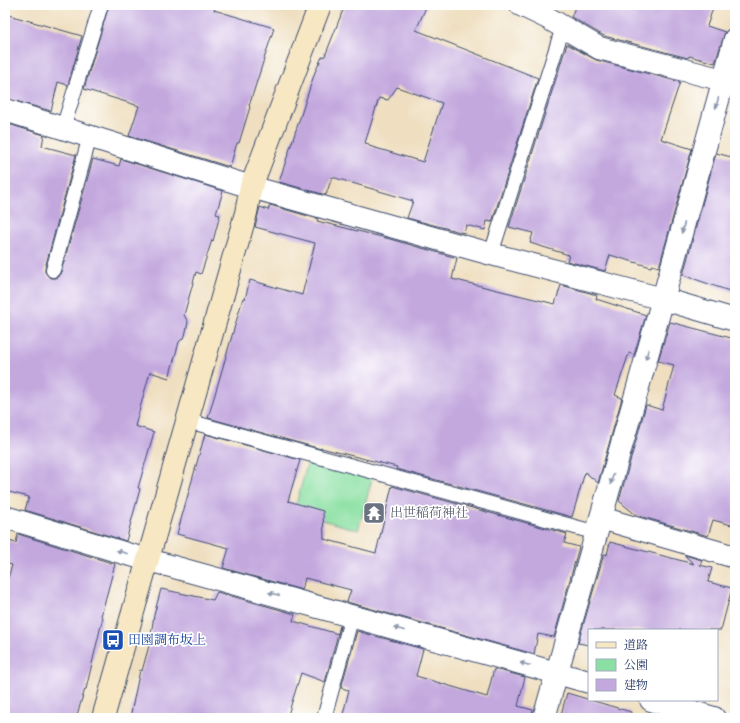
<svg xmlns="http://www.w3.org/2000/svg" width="740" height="723" viewBox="0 0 740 723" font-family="'IM FELL Double Pica','Noto Serif JP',serif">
<rect width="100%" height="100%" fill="#fff"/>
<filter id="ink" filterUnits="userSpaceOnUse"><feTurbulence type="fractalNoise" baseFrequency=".025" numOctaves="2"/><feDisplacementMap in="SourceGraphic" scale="8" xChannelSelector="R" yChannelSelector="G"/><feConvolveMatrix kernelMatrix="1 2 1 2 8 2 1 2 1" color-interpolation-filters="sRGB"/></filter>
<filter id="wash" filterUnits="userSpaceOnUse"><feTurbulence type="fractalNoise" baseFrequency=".012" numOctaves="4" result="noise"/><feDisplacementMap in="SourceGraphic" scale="16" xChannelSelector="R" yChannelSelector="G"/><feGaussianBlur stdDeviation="0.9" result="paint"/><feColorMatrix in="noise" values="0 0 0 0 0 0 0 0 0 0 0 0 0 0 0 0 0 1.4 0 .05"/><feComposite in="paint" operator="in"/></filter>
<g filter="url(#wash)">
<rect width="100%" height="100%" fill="#efdfc0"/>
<!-- green -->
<path fill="#8ae0a2" stroke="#528880" d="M 308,461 L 372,479 L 358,530 L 294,512 Z"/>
<g id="blocks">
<!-- building -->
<path fill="#c3a8de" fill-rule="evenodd" d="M 109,5 L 216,5 L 214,10 L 274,28 L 249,106 L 250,107 L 239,143 L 237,143 L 230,167 L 129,136 L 139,106 L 84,89 Z
M 345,5 L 427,5 L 416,30 L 538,78 L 492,222 L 487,221 L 485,230 L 466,225 L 464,233 L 407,218 L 413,201 L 332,177 L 326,195 L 279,182 L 315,72 L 322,57 L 325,56 ZM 397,87 L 442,103 L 423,162 L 369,146 L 369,144 L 365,143 L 379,98 L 388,100 Z
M 576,5 L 714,5 L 707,26 L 725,32 L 715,63 L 689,56 L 688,58 L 604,36 L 571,17 Z
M 5,14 L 82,36 L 68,85 L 58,82 L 51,111 L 5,98 Z
M 567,44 L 596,60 L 680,82 L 661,139 L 692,149 L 659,267 L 652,265 L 651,267 L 610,255 L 605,271 L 567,261 L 569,255 L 530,243 L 533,233 L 509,227 Z
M 5,123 L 44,135 L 42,146 L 76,155 L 45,268 L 45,272 L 50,278 L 56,278 L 59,276 L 61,272 L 93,159 L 119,166 L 121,159 L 223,191 L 216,214 L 220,215 L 213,241 L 212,240 L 201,274 L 196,272 L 184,315 L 188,322 L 185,336 L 179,342 L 169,378 L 150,372 L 135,426 L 154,432 L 138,488 L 140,489 L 126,541 L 25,510 L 29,497 L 5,491 Z
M 716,153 L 735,158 L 735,293 L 683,275 Z
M 270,205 L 318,219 L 317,221 L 390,239 L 457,258 L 452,279 L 555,304 L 561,285 L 597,295 L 596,299 L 646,315 L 634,355 L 629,353 L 615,395 L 622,398 L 598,483 L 585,472 L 572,517 L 396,469 L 397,467 L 321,448 L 321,449 L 208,418 L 243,298 L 245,299 L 250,280 L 302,295 L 315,243 L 255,227 L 260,207 L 268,210 Z
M 670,322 L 735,339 L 735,526 L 713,520 L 708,536 L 636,515 L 619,501 L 646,405 L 662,410 L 674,365 L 658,361 Z
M 205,434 L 300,460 L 288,501 L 323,511 L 324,539 L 376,553 L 392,486 L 567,534 L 564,543 L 579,547 L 554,637 L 538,634 L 534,654 L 347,602 L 351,590 L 305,578 L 302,590 L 223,568 L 229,548 L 177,534 Z
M 18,534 L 115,564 L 101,616 L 103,617 L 86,689 L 85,689 L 76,718 L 5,718 L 5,588 L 12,565 L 5,563 L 5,540 L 16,543 Z
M 610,542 L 694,564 L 684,555 L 702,560 L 700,565 L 712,568 L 708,582 L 732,588 L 721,630 L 589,630 L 589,645 L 578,643 L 604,554 L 607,555 Z
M 161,589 L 213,600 L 217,592 L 295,614 L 293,621 L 338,634 L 340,626 L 325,682 L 301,673 L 287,718 L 130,718 L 140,670 L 142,671 L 150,642 L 154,615 Z
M 357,631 L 423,649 L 416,676 L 487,697 L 494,669 L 525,677 L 518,706 L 533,710 L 532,718 L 342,718 L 349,690 L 341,688 Z
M 567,693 L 631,712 L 630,718 L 560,718 Z"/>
</g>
</g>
<g filter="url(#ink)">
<use href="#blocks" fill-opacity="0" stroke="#3b496d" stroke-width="1"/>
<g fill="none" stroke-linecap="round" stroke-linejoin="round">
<!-- lane casing -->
<g stroke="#3b496d" stroke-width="16">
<path id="lane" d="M 63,128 L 101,5
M 491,254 L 563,27
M 53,270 L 90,136
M 188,421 L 597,533
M 324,718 L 352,616"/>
</g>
<!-- street casing -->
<g stroke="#3b496d" stroke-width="24">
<path id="street" d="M 521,5 L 546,17 L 599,48 L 723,80
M 5,110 L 251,187 L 491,254 L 663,299 L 735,320
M 5,517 L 127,554 L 589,682
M 601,518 L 735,557
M 651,700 L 714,718
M 544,718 L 663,299 L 735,39"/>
</g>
<!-- secondary casing -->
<g stroke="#3b496d" stroke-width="24">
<path id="secondary" d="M 103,718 L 246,213 L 251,187 L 320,5"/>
</g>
<!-- lane -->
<use href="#lane" stroke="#fff" stroke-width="14"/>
<!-- street -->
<use href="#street" stroke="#fff" stroke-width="22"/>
<!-- secondary -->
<use href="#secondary" stroke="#f7e8c3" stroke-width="22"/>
</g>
<!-- one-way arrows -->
<defs><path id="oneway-solid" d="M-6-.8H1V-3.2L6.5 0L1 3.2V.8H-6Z"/></defs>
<g fill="#8d97ae">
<use href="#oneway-solid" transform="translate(717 103) rotate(105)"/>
<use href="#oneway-solid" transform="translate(683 228) rotate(105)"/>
<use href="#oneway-solid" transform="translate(647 354) rotate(106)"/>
<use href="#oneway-solid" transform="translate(612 479) rotate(106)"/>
<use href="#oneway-solid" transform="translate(122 552) rotate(-164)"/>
<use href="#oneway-solid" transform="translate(274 594) rotate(-165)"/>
<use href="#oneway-solid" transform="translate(399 629) rotate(-164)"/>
<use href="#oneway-solid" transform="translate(525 664) rotate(-164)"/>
</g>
</g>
<!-- icons -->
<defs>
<g id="temple-square" transform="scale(1.15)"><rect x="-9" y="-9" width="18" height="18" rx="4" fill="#6b7280" stroke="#fff"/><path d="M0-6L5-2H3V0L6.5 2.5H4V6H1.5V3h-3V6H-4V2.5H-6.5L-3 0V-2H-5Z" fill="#fff"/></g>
<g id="bus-square" transform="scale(1.15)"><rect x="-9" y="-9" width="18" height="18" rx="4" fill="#1a4fb4" stroke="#fff"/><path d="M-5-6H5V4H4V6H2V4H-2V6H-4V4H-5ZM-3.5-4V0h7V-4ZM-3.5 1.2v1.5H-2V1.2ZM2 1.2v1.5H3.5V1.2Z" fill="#fff"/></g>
</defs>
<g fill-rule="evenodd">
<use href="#temple-square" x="374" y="513"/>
<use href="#bus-square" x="113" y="640"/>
</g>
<g text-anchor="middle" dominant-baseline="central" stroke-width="3.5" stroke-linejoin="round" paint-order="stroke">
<!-- worship labels -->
<g font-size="13" fill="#5b616d" stroke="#fff" text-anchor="start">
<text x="390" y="513">出世稲荷神社</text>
</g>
<!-- transit labels -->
<g font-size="13" fill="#164399" stroke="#fff" text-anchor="start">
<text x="128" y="640">田園調布坂上</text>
</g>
</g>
<!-- margin -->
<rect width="740" height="723" fill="none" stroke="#fff" stroke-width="20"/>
<!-- legend -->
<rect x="588" y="629" width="130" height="72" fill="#ffffff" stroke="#a4acbf"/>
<rect x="596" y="642" width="20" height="6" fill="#f7e8c3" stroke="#a4acbf"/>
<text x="624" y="649" font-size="12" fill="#1b2f5e">道路</text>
<rect x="596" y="659" width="20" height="12" fill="#8ae0a2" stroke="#a4acbf"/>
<text x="624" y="669" font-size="12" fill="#1b2f5e">公園</text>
<rect x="596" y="679" width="20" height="12" fill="#c3a8de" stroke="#a4acbf"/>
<text x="624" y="689" font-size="12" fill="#1b2f5e">建物</text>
</svg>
